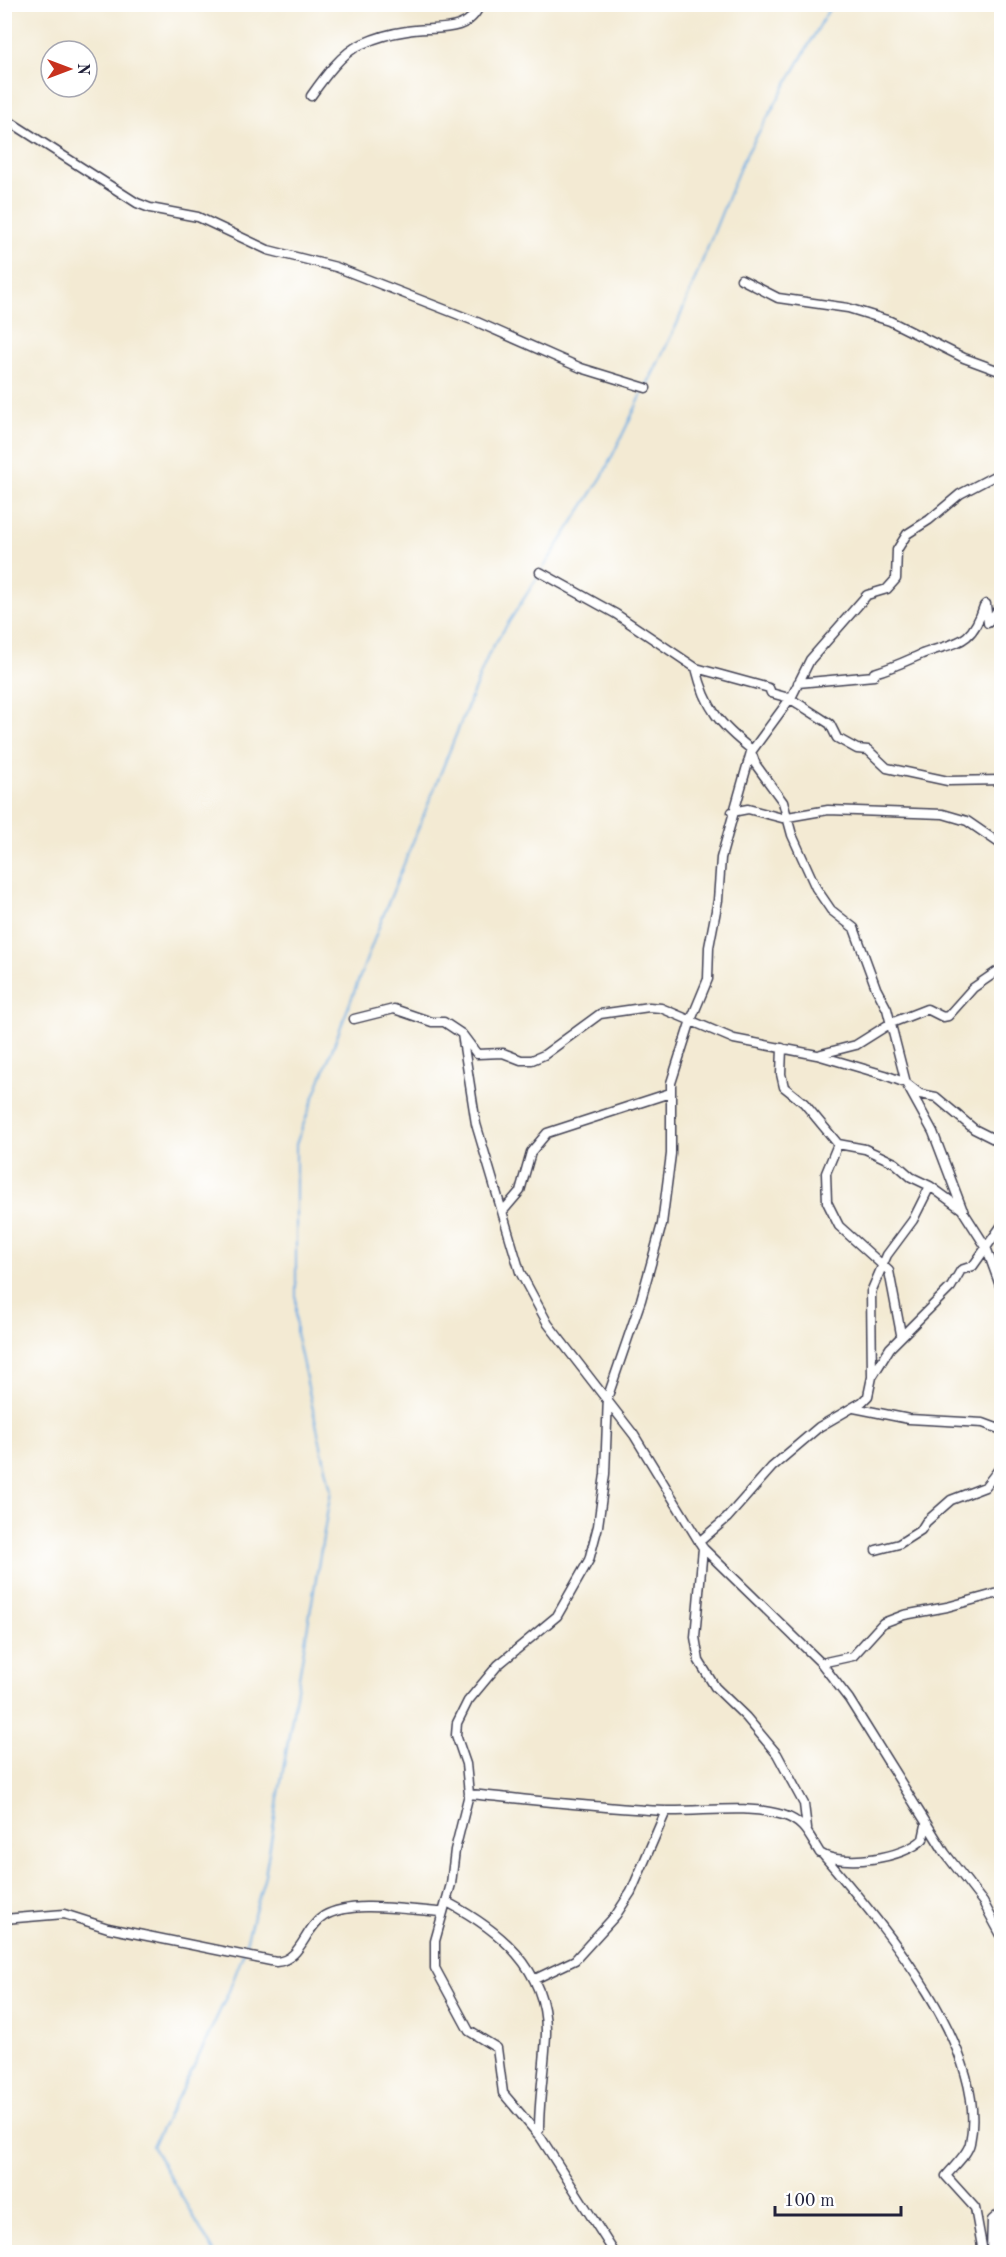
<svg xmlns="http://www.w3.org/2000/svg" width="1006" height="2257" viewBox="0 0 1006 2257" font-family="'Old Standard TT',serif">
<rect width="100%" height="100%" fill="#fff"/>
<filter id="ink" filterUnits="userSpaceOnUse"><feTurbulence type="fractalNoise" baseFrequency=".0167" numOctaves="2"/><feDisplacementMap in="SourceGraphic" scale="12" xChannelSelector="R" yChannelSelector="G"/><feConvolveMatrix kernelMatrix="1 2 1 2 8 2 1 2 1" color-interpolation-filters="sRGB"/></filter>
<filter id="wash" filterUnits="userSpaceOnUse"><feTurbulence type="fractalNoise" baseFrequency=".008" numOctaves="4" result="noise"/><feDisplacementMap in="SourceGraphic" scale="24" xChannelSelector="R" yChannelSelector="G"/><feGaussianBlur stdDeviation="1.35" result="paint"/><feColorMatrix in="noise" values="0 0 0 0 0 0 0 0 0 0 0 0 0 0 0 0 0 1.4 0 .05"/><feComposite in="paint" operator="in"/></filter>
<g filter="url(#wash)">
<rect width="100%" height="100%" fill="#f3ead3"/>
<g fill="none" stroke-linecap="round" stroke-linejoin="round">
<!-- stream -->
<path stroke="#71ade2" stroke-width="2" d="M 647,385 L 677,324 L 742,162 L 832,4
M 542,570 L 602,477 L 644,390
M 214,2252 L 152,2146 L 196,2062 L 229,1991 L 242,1957 L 265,1875 L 331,1491 L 296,1333 L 296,1144 L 385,911 L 489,653 L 539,575"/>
</g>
</g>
<g filter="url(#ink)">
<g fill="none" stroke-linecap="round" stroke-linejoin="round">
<!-- street casing -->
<g stroke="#414052" stroke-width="11">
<path id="street" d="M 311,96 C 323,79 342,52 362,44 C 375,38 393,33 407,31 C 431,26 469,36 480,4
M 4,118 L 137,203 L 150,208 L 198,217 L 268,250 L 336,267 L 477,322 L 581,368 L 646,388
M 741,279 L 778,298 L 848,308 L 890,321 L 964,358 L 1002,372
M 540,572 L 616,614 L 696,668 L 769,688 L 771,693 L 789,698 L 802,706 L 830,724 L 837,738 L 857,749 L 868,750 L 887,768 L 948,781 L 1002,780
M 696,668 C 706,709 720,725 752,750
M 798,683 L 874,676 L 874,673 C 892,668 906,661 922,654 C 956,641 971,647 984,606 L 986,604 L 988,623 L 1002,604
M 751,752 L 756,765 L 783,802 L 792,835 L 816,888 L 831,910 L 854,928 L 876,988 L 887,1009 L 906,1083 L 933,1132 L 963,1211 L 986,1247 L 1002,1291
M 732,812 L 748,809 L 782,818 L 828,810 L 943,814 L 967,821 L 1002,845
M 354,1019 L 394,1009 L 432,1022 L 444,1022 L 462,1034 L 476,1124 L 520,1272 L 548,1324 L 634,1435 L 703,1548 L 821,1663 L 849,1699 L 945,1853 L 983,1902 L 1002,1937
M 462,1034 L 477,1054 L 503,1053 L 521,1060 L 532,1060 L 544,1055 L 600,1014 L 649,1007 L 661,1008 L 734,1039 L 817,1055 L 885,1075 L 906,1083 L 920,1094 L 936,1097 L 974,1129 L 1002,1143
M 782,1048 L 781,1074 L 784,1087 L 804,1103 L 838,1144 L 865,1149 L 895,1163 L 911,1177 L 930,1186 L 963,1210
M 821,1054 L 856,1045 L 891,1023 L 927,1009 L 943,1017 L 948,1016 L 973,988 L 1002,968
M 838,1144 L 826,1173 L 827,1202 L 839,1226 L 889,1271 L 901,1334
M 503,1211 L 520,1191 L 531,1152 L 547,1133 L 670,1093
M 872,1377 L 871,1292 L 887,1255 L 913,1220 L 930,1186
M 854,1408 L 909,1419 L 983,1423 L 1002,1430
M 699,1542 L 727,1518 L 772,1467 L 819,1427 L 862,1402 L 868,1396 L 872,1377 L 890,1348 L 951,1287 L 961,1270 L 973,1266 L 1002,1225
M 703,1548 L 695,1637 L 699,1661 L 715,1687 L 746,1717 L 777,1754 L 804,1804 L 807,1829
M 876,1550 L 899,1544 L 921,1530 L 926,1522 L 951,1500 L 985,1487 L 1002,1465
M 821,1663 L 853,1656 L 883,1623 L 904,1615 L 947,1607 L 1002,1592
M 469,1794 C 534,1800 599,1808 665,1811 C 704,1812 746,1804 783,1815 C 805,1822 809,1836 820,1853 C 842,1868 905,1858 923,1839 L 926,1825
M 824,1856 C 881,1923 990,2049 970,2143 C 968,2154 953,2167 946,2176 L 975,2208 L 983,2252
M 447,1902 C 499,1930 547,1968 546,2033 C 545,2065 539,2097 539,2129
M 4,1919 L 64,1914 L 108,1928 L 276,1962 C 302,1960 304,1928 324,1916 C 353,1899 411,1911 443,1912
M 535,1979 L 575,1960 L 616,1915 L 631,1892 L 666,1811
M 614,2252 L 541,2138 L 503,2093 L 497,2048 L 469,2031 L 435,1968 L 435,1941 L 451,1884 L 455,1850 L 469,1794 L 466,1764 L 456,1735 L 457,1723 L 468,1701 L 498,1665 L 557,1616 L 589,1560 L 598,1526 L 605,1474 L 608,1396 L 641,1300 L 662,1224 L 671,1154 L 671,1083 L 691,1020 L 708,979 L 709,947 L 718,900 L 721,858 L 751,752 L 792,696 L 810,660 L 867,595 L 887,589 L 896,579 L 897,550 L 907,534 L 929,520 L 960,494 L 1002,472
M 991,2252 L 992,2220 L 1002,2211"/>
</g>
<!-- street -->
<use href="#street" stroke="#fff" stroke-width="8"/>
</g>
</g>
<!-- margin -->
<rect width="1006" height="2257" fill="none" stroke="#fff" stroke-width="24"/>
<!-- north arrow -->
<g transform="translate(69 69) rotate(90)"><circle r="28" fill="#ffffff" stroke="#a7a7b1" stroke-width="1.5"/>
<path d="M0-4.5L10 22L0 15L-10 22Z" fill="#c8321e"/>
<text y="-9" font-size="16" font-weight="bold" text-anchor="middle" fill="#22223b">N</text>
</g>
<!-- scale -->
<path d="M775 2206v9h126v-9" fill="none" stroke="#22223b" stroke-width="3"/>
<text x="784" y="2206" font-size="18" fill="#22223b" stroke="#ffffff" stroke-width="4.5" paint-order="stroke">100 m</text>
</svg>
